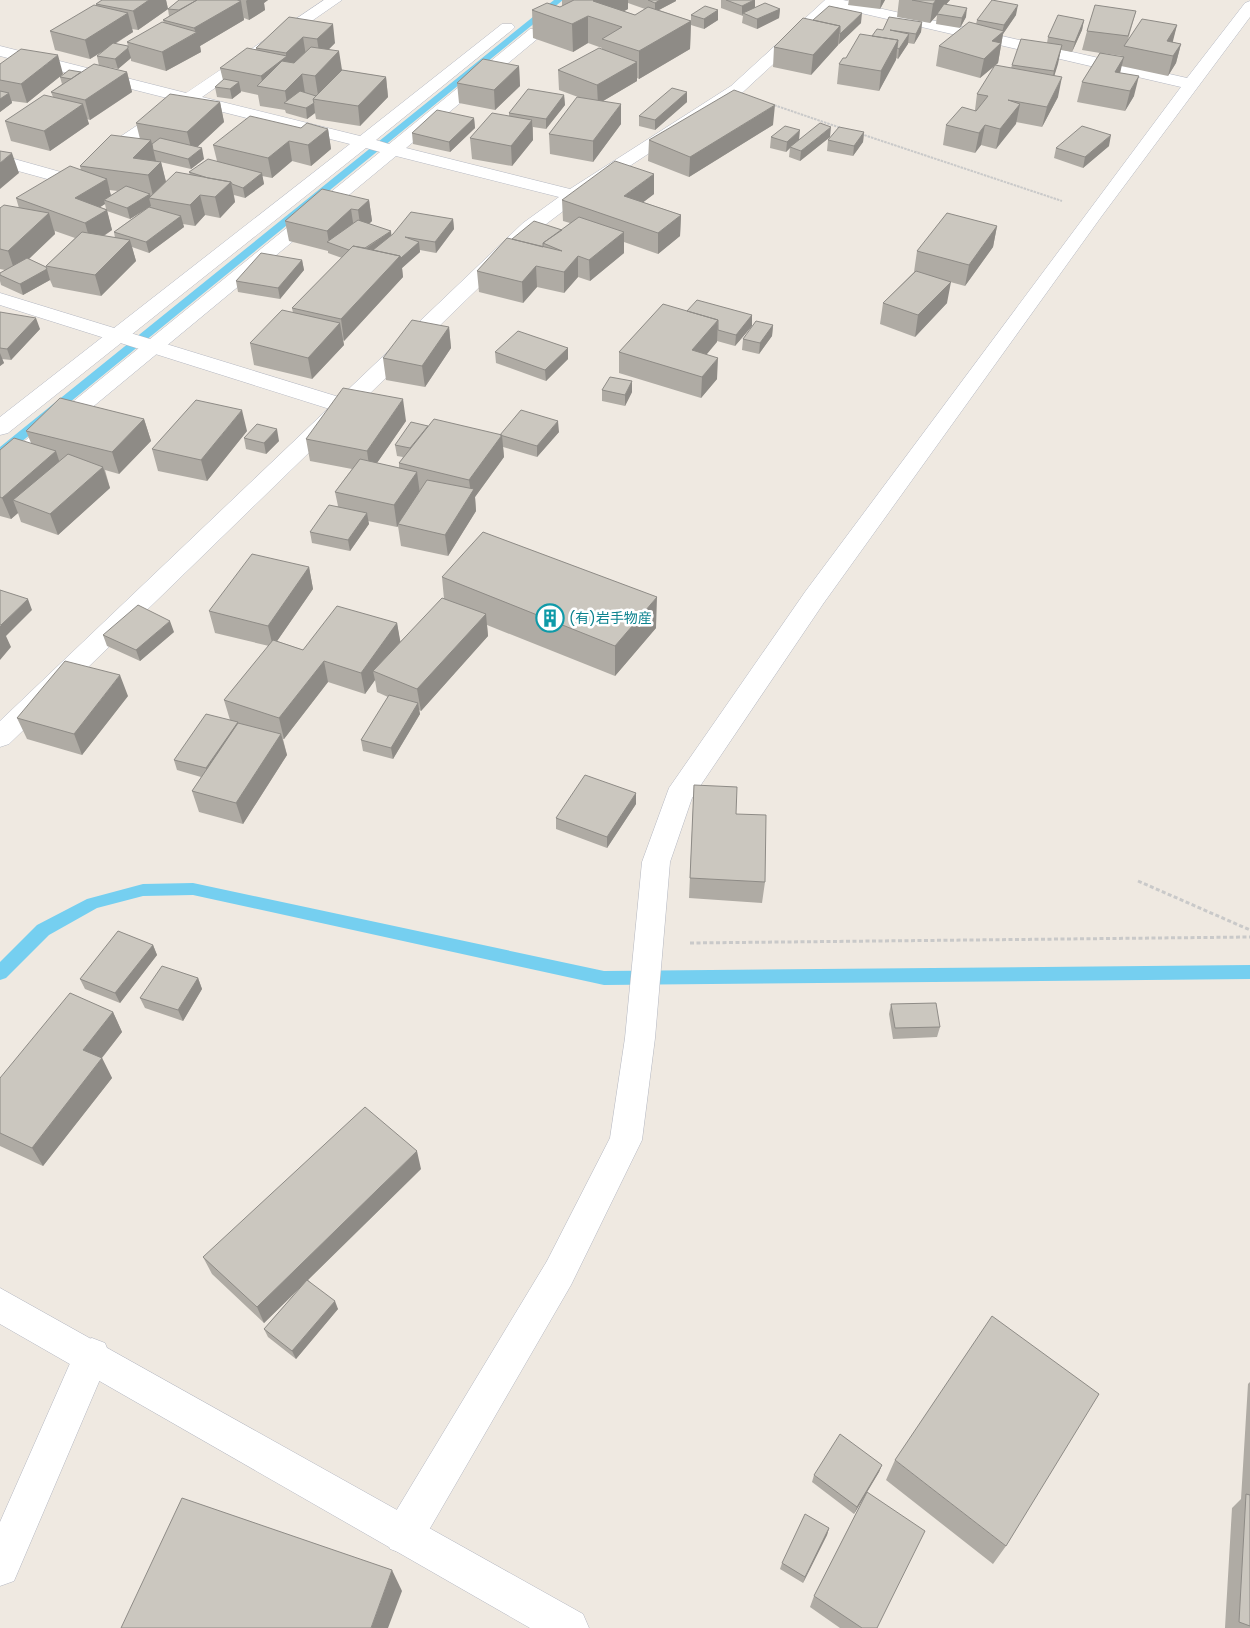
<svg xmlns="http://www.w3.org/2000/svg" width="1250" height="1628" viewBox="0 0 1250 1628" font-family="Poppins,'Noto Sans JP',sans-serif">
<rect width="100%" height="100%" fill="#efe9e1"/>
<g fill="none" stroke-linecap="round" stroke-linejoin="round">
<!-- stream -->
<path fill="#75cff0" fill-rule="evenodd" d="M 554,0 L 563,0 L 4,456 L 0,457 L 0,447 Z
M 193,883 L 604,971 L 1250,965 L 1250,979 L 604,985 L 193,895 L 143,896 L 97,908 L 49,935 L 6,978 L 0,980 L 0,962 L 37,925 L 87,899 L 143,884 Z"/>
<!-- minor casing -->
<g stroke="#b4b7c1" stroke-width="1">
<path id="minor" d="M 324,0 L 342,0 L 202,97 L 360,136 L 502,24 L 512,24 L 515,27 L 512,30 L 376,140 L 389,144 L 530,29 L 542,29 L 544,32 L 542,35 L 406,148 L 570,189 L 731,86 L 825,0 L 843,0 L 1187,78 L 1245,3 L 1250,1 L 1250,17 L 1101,217 L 823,604 L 692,798 L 670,862 L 655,1038 L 642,1140 L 571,1285 L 418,1549 L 404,1554 L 390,1549 L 385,1535 L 390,1521 L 547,1261 L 610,1138 L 625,1038 L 642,862 L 669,788 L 805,592 L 1181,87 L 835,7 L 743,92 L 579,199 L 537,231 L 9,744 L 0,747 L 0,721 L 523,223 L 559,197 L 396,156 L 8,477 L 0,479 L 0,461 L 380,152 L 366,148 L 8,433 L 0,435 L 0,417 L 350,144 L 191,104 L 105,163 L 93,163 L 90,159 L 93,155 L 175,100 L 0,56 L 0,46 L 186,93 Z
M 0,155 L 75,176 L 78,180 L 75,184 L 69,185 L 0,166 Z
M 92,1338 L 105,1343 L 110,1356 L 14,1581 L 0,1586 L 0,1522 L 79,1343 Z"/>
</g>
<!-- tertiary casing -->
<g stroke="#b4b7c1" stroke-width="1">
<path id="tertiary" d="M 0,293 L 352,401 L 355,406 L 352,411 L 344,412 L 336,411 L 0,305 Z
M 0,1288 L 583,1614 L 589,1628 L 530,1628 L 0,1324 Z"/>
</g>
<!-- path-far1 -->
<path stroke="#c9c9c9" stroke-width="2" stroke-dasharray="2.5 1" stroke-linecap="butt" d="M 771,104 L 841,128
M 861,134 L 1062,201"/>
<!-- path -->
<path stroke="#c9c9c9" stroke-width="3" stroke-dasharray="4 2.5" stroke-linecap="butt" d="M 1138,881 L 1250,930
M 690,943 L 1250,937"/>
<!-- minor -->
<use href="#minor" fill="#fff" fill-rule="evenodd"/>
<!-- tertiary -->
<use href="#tertiary" fill="#fff" fill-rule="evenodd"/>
</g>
<!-- wall -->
<path fill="#afaba4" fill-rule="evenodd" d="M 102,0 L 166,0 L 168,9 L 138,30 L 132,29 L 133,32 L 115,44 L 128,46 L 127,42 L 164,23 L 163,20 L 169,16 L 168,9 L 179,0 L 268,0 L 264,3 L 265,10 L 249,20 L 244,18 L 244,20 L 200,46 L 201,52 L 166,71 L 131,61 L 131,58 L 118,69 L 102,66 L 127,72 L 132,92 L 90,120 L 87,119 L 89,124 L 50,151 L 11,141 L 5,121 L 53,97 L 51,92 L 62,84 L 60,77 L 81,72 L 99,66 L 97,56 L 102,52 L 90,59 L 55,50 L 50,31 L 96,6 L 96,4 Z
M 562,0 L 676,0 L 676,1 L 659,10 L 691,21 L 691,15 L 718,10 L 718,20 L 704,29 L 691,25 L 690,49 L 639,79 L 637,78 L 637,81 L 603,101 L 621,124 L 593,162 L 550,154 L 549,134 L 578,97 L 559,90 L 558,70 L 602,49 L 602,48 L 588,43 L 573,52 L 533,38 L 532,10 L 560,7 L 562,6 ZM 628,3 L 645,9 L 635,15 L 624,11 L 628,9 Z
M 721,0 L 755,0 L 755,7 L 780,9 L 779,18 L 757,29 L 742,23 L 743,16 L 721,8 Z
M 849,0 L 885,0 L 880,9 L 848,5 Z
M 899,0 L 950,0 L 946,4 L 966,17 L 960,28 L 936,24 L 937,15 L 930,23 L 897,17 Z
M 1136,11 L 1128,40 L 1177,25 L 1172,42 L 1181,44 L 1176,63 L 1168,76 L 1121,66 L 1120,73 L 1134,96 L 1125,111 L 1077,102 L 1082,82 L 1100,53 L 1082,50 L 1087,31 ZM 1102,53 L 1122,56 L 1121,57 Z
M 1016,15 L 1003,34 L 998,63 L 980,78 L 936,66 L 939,46 L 976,24 L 977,20 Z
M 289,17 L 335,43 L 329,49 L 342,70 L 386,77 L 388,97 L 360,126 L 316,119 L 315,113 L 307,119 L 286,113 L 285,110 L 260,106 L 258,95 L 240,91 L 241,92 L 232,99 L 217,97 L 215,87 L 223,80 L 220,68 L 256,49 L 256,48 Z
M 813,20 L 861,23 L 839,44 L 811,75 L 773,67 L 774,47 Z
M 1084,20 L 1082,30 L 1072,52 L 1061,50 L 1054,76 L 1058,97 L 1042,127 L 1016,122 L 996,149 L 981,145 L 975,153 L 943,145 L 946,125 L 975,110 L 977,94 L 1011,68 L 1012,65 L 1047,43 L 1048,37 Z
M 922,22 L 921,32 L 914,44 L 908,43 L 898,59 L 896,58 L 879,91 L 837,84 L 839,64 L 872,36 L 883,30 Z
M 0,64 L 63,74 L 27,103 L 12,101 L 12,103 L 0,112 Z
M 519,66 L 520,86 L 495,110 L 459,103 L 457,83 Z
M 687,92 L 687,102 L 655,130 L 639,126 L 639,116 Z
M 564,95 L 565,105 L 546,129 L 533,127 L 533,140 L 512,166 L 472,159 L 470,138 L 509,116 L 509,113 Z
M 220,102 L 224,122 L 197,147 L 204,159 L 191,169 L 156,161 L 155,161 L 161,162 L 166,182 L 190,175 L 189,172 L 217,161 L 213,145 L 301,128 L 328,129 L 331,149 L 311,166 L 292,161 L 272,178 L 262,176 L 264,184 L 245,198 L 234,195 L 235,202 L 220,218 L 205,215 L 195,226 L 183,224 L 184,227 L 149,253 L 132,247 L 136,261 L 101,296 L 53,287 L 50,280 L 23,295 L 1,285 L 0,281 L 0,273 L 5,270 L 0,269 L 0,208 L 19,208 L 16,198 L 81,170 L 80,166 L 140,139 L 136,123 ZM 109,190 L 118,191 L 111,195 ZM 105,204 L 106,209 L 100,207 ZM 147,208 L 114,232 L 115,238 L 104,236 L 112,230 L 107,211 L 130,219 ZM 55,231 L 75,238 L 46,266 L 46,267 L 29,259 L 55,234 Z
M 474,118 L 475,128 L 450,152 L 413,144 L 412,133 Z
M 773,125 L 689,177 L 648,161 L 649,140 Z
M 864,132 L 863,142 L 853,156 L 827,151 L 828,140 Z
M 771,137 L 799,140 L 830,137 L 800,161 L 789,157 L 790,148 L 786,152 L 770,148 Z
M 1109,146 L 1083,168 L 1054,158 L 1056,148 Z
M 654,194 L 643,202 L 681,215 L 680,236 L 658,254 L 624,242 L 624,253 L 590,281 L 578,277 L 564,293 L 537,287 L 523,303 L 479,292 L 477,271 L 512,239 L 562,230 L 570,223 L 563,221 L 562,200 Z
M 369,200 L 372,221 L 369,224 L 391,231 L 391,236 L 453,219 L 454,229 L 436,253 L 420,250 L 420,252 L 402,268 L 403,277 L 344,341 L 343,340 L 344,345 L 312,379 L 254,365 L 250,343 L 293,313 L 292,308 L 342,258 L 328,253 L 328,251 L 289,241 L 285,221 Z
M 997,226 L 993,247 L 965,286 L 943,280 L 947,303 L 915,337 L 880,324 L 883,303 L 914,272 L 917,251 Z
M 302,260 L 304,270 L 280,299 L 238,292 L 236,281 Z
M 0,312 L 40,329 L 11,360 L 2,359 L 4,363 L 0,366 Z
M 752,315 L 752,326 L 735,346 L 717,341 L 706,354 L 717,379 L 701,398 L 619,373 L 619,352 Z
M 773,325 L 772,336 L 759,354 L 742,350 L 743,339 Z
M 449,327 L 451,348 L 425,387 L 386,380 L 383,358 Z
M 568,348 L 568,359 L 546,381 L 496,363 L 495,352 Z
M 632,381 L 632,392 L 625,406 L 602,401 L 602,390 Z
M 144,419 L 151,441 L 119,474 L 105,470 L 110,488 L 58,535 L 21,522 L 18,513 L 11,519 L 0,516 L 0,450 L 31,443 L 26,431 Z
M 406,421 L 377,463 L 399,468 L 399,463 L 403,457 L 397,456 L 395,445 L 428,426 L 500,435 L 559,432 L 537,457 L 503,447 L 504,457 L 475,497 L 476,511 L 448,556 L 401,546 L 398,526 L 397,527 L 368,521 L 369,524 L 350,551 L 312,543 L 310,532 L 338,506 L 335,492 L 352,469 L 310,461 L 306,439 Z
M 247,431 L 207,481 L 158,471 L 152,449 Z
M 244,438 L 279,441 L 266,454 L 246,449 Z
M 309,567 L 313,589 L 277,641 L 303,650 L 397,623 L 400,642 L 444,599 L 442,577 L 656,628 L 615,676 L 487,625 L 488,636 L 421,711 L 419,710 L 420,714 L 393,759 L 363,751 L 361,740 L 388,697 L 377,692 L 375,680 L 365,694 L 328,682 L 284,739 L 283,739 L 287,755 L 243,824 L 199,812 L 192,791 L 201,777 L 177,770 L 174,760 L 230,720 L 224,700 L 269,646 L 215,633 L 209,611 Z
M 174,632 L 140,661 L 107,646 L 103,635 Z
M 128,696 L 82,755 L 27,739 L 17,718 Z
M 694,785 L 765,882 L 762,903 L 689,898 Z
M 636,804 L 607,848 L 556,829 L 556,818 Z
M 153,945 L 157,955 L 120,1003 L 85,989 L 80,979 Z
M 198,978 L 202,989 L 183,1021 L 145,1008 L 140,998 Z
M 891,1004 L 940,1027 L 937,1037 L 893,1039 L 889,1014 Z
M 113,1012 L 122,1032 L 102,1058 L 112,1078 L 43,1166 L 0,1146 L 0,1078 Z
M 421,1169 L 308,1280 L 338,1309 L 296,1359 L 268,1337 L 264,1329 L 301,1287 L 264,1323 L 212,1274 L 203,1257 Z
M 1250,1382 L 1250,1628 L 1225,1628 L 1232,1508 L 1241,1499 L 1248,1384 Z
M 895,1460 L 1006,1546 L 993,1564 L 886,1480 Z
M 882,1465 L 879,1472 L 867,1492 L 877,1628 L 840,1628 L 810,1607 L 814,1596 L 866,1494 L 854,1514 L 812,1482 L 814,1475 Z
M 829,1528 L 827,1535 L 803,1583 L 780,1569 L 782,1563 Z"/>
<!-- shaded-wall -->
<path fill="#8e8b86" d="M 149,0 L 166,0 L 168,9 L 138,30 L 133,11 Z
M 247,0 L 268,0 L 264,3 L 265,10 L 249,20 L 246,1 Z
M 594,0 L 628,0 L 628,9 L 605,21 L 593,1 Z
M 660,0 L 676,0 L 676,1 L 655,12 L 655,3 Z
M 754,0 L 755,0 L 755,9 L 743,13 L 742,16 L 742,6 Z
M 881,0 L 885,0 L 880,9 Z
M 936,0 L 950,0 L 930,23 L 933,4 Z
M 241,1 L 244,20 L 200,46 L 201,52 L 166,71 L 162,52 L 196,33 L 194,28 Z
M 1018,5 L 1016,15 L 1003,34 L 998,63 L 980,78 L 984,59 L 992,41 L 1002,32 L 1004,25 Z
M 967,8 L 966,17 L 960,28 L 962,18 Z
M 780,9 L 779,18 L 757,29 L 757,19 Z
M 718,10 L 718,20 L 704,29 L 704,19 Z
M 128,13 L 133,32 L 90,59 L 85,40 Z
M 862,13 L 861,23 L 839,44 L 840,34 Z
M 588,16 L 588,43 L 573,52 L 572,24 Z
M 1084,20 L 1082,30 L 1072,52 L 1075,42 Z
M 691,21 L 690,49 L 639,79 L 639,51 Z
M 922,22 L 921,32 L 914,44 L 916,34 Z
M 333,24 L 335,43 L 320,58 L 317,39 Z
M 1177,25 L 1172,45 L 1167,41 Z
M 840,26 L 838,45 L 811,75 L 813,55 Z
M 909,34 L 908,44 L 898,59 L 899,49 Z
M 303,37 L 306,56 L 263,87 L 261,76 L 286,56 L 286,53 Z
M 898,40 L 896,60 L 879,91 L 881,71 Z
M 1181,44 L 1176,63 L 1168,76 L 1173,56 Z
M 1062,45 L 1058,64 L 1050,90 L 1054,71 Z
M 128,48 L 131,58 L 118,69 L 115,59 Z
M 339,51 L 342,70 L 318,95 L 315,76 Z
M 58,55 L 63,74 L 27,103 L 21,84 Z
M 1124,57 L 1119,77 L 1115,72 Z
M 637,62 L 637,81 L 598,104 L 597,85 Z
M 519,66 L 520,86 L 495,110 L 494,90 Z
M 127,72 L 132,92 L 90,120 L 85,100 Z
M 302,74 L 305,93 L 287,104 L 285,91 Z
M 1139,76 L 1134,96 L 1125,111 L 1130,91 Z
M 386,77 L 388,97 L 360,126 L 358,106 Z
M 1062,77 L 1058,97 L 1042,127 L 1047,107 Z
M 239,82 L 241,92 L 232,99 L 230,89 Z
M 687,92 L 687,102 L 655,130 L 655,120 Z
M 9,93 L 12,103 L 0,112 L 0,99 Z
M 564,95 L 565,105 L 546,129 L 546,119 Z
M 220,102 L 224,122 L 192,152 L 187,132 Z
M 314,103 L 315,113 L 307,119 L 306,108 Z
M 83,104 L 89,124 L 50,151 L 44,131 Z
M 621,104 L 621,124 L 593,162 L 593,141 Z
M 1020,104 L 1016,124 L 996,149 L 1000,129 Z
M 775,105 L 773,125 L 689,177 L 690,157 Z
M 474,118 L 475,128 L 450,152 L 449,142 Z
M 532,120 L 533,140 L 512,166 L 511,146 Z
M 985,125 L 981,145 L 975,153 L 979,133 Z
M 831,127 L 830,137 L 800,161 L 801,151 Z
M 328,129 L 331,149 L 311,166 L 308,145 Z
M 800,130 L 799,140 L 790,147 L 790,148 L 786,152 L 787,142 Z
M 864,132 L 863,142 L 853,156 L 854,146 Z
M 1111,135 L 1109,146 L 1083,168 L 1085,157 Z
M 151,140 L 156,161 L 143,175 L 133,158 Z
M 289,141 L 292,161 L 272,178 L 268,158 Z
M 202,148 L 204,159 L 191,169 L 188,159 Z
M 12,153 L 19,173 L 0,189 L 0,163 Z
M 161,162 L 166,182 L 153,196 L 148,175 Z
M 262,173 L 264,184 L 245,198 L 243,188 Z
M 654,174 L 654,194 L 624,217 L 624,196 Z
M 107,179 L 112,200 L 104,200 L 105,204 L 81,219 L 75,198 Z
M 231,182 L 235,202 L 220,218 L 215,197 Z
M 150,194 L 151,198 L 149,198 L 151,206 L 130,219 L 127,208 Z
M 200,195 L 205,215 L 195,226 L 190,205 Z
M 369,200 L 372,221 L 361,231 L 358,210 Z
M 351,209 L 354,229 L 329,243 L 327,231 Z
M 107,210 L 112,230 L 91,244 L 85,223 Z
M 49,213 L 55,234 L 15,272 L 8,251 Z
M 681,215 L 680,236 L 658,254 L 658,233 Z
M 181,216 L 184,227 L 149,253 L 146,242 Z
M 453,219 L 454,229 L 436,253 L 435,242 Z
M 997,226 L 993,247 L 965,286 L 969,265 Z
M 391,231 L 392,242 L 375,253 L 358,254 Z
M 624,232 L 624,253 L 590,281 L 589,260 Z
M 130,240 L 136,261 L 101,296 L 95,275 Z
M 419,242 L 420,252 L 402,268 L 403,277 L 344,341 L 341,319 L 400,256 Z
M 578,256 L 578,277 L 564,293 L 564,272 Z
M 302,260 L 304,270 L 280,299 L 278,288 Z
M 536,266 L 537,287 L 523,303 L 522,282 Z
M 47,269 L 50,280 L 23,295 L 20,284 Z
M 951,282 L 947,303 L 915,337 L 918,315 Z
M 752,315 L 752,326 L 735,346 L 736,335 Z
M 36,318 L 40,329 L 11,360 L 7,349 Z
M 718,320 L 717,342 L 692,372 L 692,350 Z
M 340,323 L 344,345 L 312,379 L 308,358 Z
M 773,325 L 772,336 L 759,354 L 760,343 Z
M 449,327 L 451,348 L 425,387 L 422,366 Z
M 568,348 L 568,359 L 546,381 L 545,370 Z
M 0,353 L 4,363 L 0,366 Z
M 718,358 L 717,379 L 701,398 L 702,377 Z
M 632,381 L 632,392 L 625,406 L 625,395 Z
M 403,399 L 406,421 L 370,473 L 367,451 Z
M 242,410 L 247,431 L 207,481 L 201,460 Z
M 144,419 L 151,441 L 119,474 L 112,452 Z
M 558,421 L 559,432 L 537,457 L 537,446 Z
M 277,429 L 279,441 L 266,454 L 264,443 Z
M 502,435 L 504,457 L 475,497 L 476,511 L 448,556 L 445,535 L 471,494 L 469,480 Z
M 56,451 L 63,473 L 13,500 L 18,513 L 11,519 L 2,498 Z
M 103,467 L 110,488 L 58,535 L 50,514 Z
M 417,472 L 420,494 L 398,524 L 398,526 L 397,527 L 394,505 Z
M 367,513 L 369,524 L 350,551 L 348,540 Z
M 309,567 L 313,589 L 273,647 L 268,626 Z
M 657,597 L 656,628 L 615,676 L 615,646 Z
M 28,599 L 32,610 L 6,636 L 11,647 L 0,660 L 0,626 Z
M 486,614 L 488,636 L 421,711 L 417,689 Z
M 170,621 L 174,632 L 140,661 L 136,650 Z
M 397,623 L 401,645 L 373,671 L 375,680 L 365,694 L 361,673 Z
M 324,661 L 328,682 L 284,739 L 279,718 Z
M 120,675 L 128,696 L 82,755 L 74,734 Z
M 418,703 L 420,714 L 393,759 L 391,748 Z
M 238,722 L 209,779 L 206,768 Z
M 281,734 L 287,755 L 243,824 L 236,803 Z
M 636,793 L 636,804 L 607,848 L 607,837 Z
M 153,945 L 157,955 L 120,1003 L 115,993 Z
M 198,978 L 202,989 L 183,1021 L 178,1010 Z
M 113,1012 L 122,1032 L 93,1069 L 83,1050 Z
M 102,1058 L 112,1078 L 43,1166 L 32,1148 Z
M 417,1151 L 421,1169 L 264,1323 L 257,1307 Z
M 335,1301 L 338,1309 L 296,1359 L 292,1351 Z
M 882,1465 L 879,1472 L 854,1514 L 857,1507 Z
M 829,1528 L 827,1535 L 803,1583 L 805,1577 Z
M 392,1570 L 402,1591 L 388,1628 L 371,1628 Z"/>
<!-- building -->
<path fill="#cbc7bf" stroke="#8e8b86" d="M 102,0 L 149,0 L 133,11 L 96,4 Z
M 179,0 L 197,0 L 179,10 L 168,9 Z
M 197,0 L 237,0 L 241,1 L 194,28 L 163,20 Z
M 574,0 L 594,0 L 593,1 L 635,15 L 648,7 L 691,21 L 639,51 L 602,39 L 622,27 L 588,16 L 572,24 L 532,10 L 547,3 L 560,7 Z
M 648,0 L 660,0 L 655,3 Z
M 726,0 L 754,0 L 742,6 Z
M 912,0 L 936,0 L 933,4 Z
M 992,0 L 1018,5 L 1004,25 L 977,20 Z
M 765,3 L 780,9 L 757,19 L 743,13 Z
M 944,4 L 967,8 L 962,18 L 937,14 Z
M 94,5 L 128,13 L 85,40 L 50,31 Z
M 1095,5 L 1136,11 L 1128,36 L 1087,31 Z
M 705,6 L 718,10 L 704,19 L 691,15 Z
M 829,6 L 862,13 L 840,34 L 840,26 L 813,20 Z
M 1058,15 L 1084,20 L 1075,42 L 1048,37 Z
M 289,17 L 333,24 L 317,39 L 303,37 L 286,53 L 256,48 Z
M 889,17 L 922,22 L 916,34 L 890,30 L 909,34 L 899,49 L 897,48 L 898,40 L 872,36 L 877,29 L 883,30 Z
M 803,18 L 840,26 L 813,55 L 774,47 Z
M 1142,19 L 1177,25 L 1167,41 L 1181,44 L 1173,56 L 1124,46 Z
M 162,22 L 197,32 L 162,52 L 127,42 Z
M 969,22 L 1004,31 L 992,41 L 1001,43 L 984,59 L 939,46 Z
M 860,34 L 898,40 L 881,71 L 839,64 L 843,58 L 846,58 Z
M 1021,39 L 1062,45 L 1054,71 L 1012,65 Z
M 113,43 L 128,46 L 128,48 L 115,59 L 97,56 Z
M 311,47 L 339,51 L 315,76 L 302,74 L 285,91 L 257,86 L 282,61 L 294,63 Z
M 247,48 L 287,56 L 261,76 L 220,68 Z
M 599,48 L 637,62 L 597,85 L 558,70 Z
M 21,49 L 58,55 L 21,84 L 0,80 L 0,64 Z
M 1100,53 L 1124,57 L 1115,72 L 1139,76 L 1130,91 L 1082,82 Z
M 483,59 L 519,66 L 494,90 L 457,83 Z
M 94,64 L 127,72 L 85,100 L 51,92 Z
M 995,65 L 1062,77 L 1047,107 L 1008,100 L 1020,104 L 1000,129 L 985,125 L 979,133 L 946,125 L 962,107 L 976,111 L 988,96 L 977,94 Z
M 69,70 L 81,72 L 71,79 L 60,77 Z
M 342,70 L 386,77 L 358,106 L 313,99 Z
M 224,79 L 239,82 L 230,89 L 215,87 Z
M 672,88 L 687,92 L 655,120 L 639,116 Z
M 528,89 L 564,95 L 546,119 L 509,113 Z
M 734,90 L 775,105 L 690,157 L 649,140 Z
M 0,91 L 9,93 L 0,99 Z
M 300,91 L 316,96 L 313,99 L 314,103 L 306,108 L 284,103 Z
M 170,94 L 220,102 L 187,132 L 136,123 Z
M 44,95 L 83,104 L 44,131 L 5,121 Z
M 577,97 L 621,104 L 593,141 L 549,134 Z
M 437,110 L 474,118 L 449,142 L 412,133 Z
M 492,113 L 532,120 L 511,146 L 470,138 Z
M 250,116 L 301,128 L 307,123 L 328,129 L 308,145 L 289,141 L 268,158 L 213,145 Z
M 820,123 L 831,127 L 801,151 L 790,147 Z
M 785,126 L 800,130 L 787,142 L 771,137 Z
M 1082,126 L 1111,135 L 1085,157 L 1056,148 Z
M 839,127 L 864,132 L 854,146 L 828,140 Z
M 111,135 L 151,140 L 133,158 L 161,162 L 148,175 L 80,166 Z
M 160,138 L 202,148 L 188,159 L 153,150 L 152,144 Z
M 0,151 L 12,153 L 0,163 Z
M 208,159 L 262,173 L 243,188 L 232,184 L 231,182 L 208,178 L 189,172 Z
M 615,161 L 654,174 L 624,196 L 681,215 L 658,233 L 562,200 Z
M 70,166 L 107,179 L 75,198 L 107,210 L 85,223 L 16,198 Z
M 176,172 L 231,182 L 215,197 L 200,195 L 190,205 L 149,198 Z
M 126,186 L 150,194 L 127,208 L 104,200 Z
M 322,189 L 369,200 L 358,210 L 351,209 L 327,231 L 285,221 Z
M 4,205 L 49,213 L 8,251 L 0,249 L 0,208 Z
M 149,207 L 181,216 L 146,242 L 114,232 Z
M 411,212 L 453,219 L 435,242 L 405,237 L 419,242 L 401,258 L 400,256 L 373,250 L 393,234 Z
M 947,213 L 997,226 L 969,265 L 917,251 Z
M 579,217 L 624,232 L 589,260 L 578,256 L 564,272 L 536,266 L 522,282 L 477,271 L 507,238 L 562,251 L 543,243 Z
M 358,220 L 391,231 L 365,248 L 353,246 L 349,250 L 327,242 Z
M 534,221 L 562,230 L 543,243 L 543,247 L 512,239 Z
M 82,232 L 130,240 L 95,275 L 46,266 Z
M 353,246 L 400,256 L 341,319 L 292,308 Z
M 261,253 L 302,260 L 278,288 L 236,281 Z
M 27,258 L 46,267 L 47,269 L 20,284 L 0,275 L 0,273 Z
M 916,271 L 951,282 L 918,315 L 883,303 Z
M 697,300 L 752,315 L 736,335 L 718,330 L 718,320 L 687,311 Z
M 663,304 L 718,320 L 692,350 L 718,358 L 702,377 L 619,352 Z
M 282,310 L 340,323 L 308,358 L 250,343 Z
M 0,312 L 36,318 L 7,349 L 0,348 Z
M 412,320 L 449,327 L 422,366 L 383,358 Z
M 756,321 L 773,325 L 760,343 L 743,339 Z
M 518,331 L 568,348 L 545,370 L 495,352 Z
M 610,377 L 632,381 L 625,395 L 602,390 Z
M 343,388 L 403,399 L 367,451 L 306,439 Z
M 60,398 L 144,419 L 112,452 L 26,431 Z
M 196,400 L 242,410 L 201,460 L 152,449 Z
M 521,410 L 558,421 L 537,446 L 500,435 Z
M 434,419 L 502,435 L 469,480 L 399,463 Z
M 411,422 L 428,426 L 410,448 L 395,445 Z
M 257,424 L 277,429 L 264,443 L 244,438 Z
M 14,438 L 56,451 L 2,498 L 0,497 L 0,450 Z
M 68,454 L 103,467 L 50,514 L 13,500 Z
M 360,459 L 417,472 L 394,505 L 335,492 Z
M 427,480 L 474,489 L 445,535 L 398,524 Z
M 329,505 L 367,513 L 348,540 L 310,532 Z
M 483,532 L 657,597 L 615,646 L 442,577 Z
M 252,554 L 309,567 L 268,626 L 209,611 Z
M 0,590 L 28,599 L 1,625 L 0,625 Z
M 442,598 L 486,614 L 417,689 L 373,671 Z
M 138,605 L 170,621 L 136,650 L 103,635 Z
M 337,606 L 397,623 L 361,673 L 324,661 L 279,718 L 224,700 L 273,640 L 303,650 Z
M 65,661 L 120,675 L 74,734 L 17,718 Z
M 389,695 L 418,703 L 391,748 L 361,740 Z
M 206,714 L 238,722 L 206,768 L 174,760 Z
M 238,723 L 281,734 L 236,803 L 192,791 Z
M 585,775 L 636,793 L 607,837 L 556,818 Z
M 694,785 L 737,787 L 736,814 L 766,815 L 765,882 L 690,878 Z
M 118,931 L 153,945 L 115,993 L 80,979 Z
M 162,966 L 198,978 L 178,1010 L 140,998 Z
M 70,993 L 113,1012 L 83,1050 L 102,1058 L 32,1148 L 0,1133 L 0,1078 Z
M 936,1003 L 940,1027 L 895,1028 L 891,1004 Z
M 365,1107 L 417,1151 L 257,1307 L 203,1257 Z
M 307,1280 L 335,1301 L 292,1351 L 264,1329 Z
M 992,1316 L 1099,1394 L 1006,1546 L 895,1460 Z
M 840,1434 L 882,1465 L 857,1507 L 814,1475 Z
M 867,1492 L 925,1531 L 877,1628 L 862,1628 L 814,1596 Z
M 1246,1494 L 1250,1495 L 1250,1626 L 1239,1622 Z
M 182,1498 L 392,1570 L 371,1628 L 121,1628 Z
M 805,1514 L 829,1528 L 805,1577 L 782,1563 Z"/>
<!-- icons -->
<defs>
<g id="building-ring" transform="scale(1.4375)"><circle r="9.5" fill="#fff" stroke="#0f9aa8" stroke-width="1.5"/><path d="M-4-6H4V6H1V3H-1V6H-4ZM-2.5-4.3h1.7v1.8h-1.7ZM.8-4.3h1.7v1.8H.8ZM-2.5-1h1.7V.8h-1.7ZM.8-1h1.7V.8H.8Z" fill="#0f9aa8"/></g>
</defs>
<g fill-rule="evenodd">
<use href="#building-ring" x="550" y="618"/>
</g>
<g text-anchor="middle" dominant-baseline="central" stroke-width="5" stroke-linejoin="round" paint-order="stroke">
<!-- culture labels -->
<g font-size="14" fill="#0d838f" stroke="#fff" text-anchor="start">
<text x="569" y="618">(有)岩手物産</text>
</g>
</g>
</svg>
